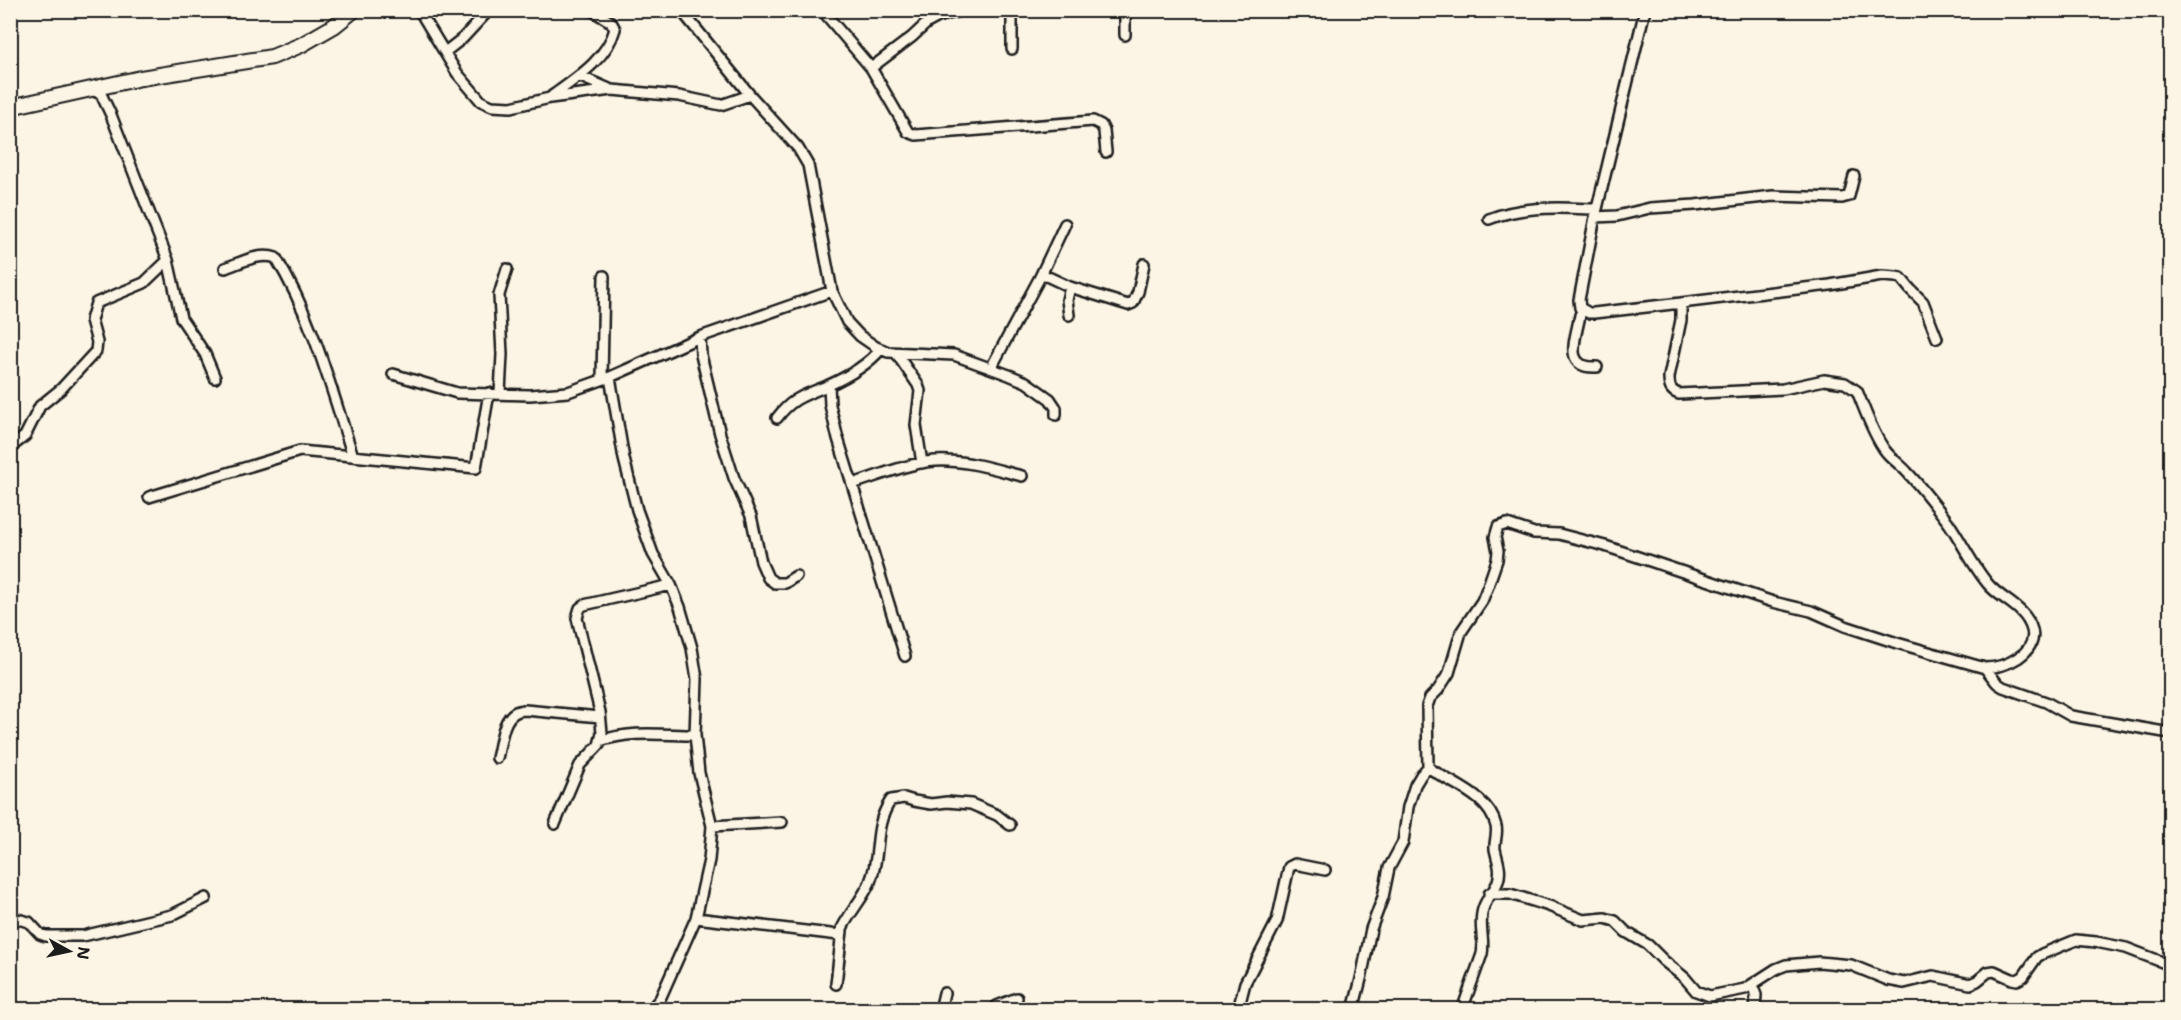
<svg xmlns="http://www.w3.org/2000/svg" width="2181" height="1020" viewBox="0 0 2181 1020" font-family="'Shantell Sans',sans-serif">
<rect width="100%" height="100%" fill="#fcf5e5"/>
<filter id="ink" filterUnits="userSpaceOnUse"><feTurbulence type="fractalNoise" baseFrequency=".0167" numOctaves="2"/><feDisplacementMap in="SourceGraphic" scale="12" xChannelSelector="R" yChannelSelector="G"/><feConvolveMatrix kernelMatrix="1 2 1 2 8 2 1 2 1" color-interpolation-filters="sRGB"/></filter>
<g filter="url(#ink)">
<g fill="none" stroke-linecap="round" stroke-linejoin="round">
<!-- minor casing -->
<g stroke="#1c1c1c" stroke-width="14">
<path id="minor" d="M 419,10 L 457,73 L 481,101 L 492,106 L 511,107 L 550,98 L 612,90 L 679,96 L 721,105 L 750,95
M 681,10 L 750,95 L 798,148 L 808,165 L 832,291 L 847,322 L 860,336 L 876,347 L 888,352 L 954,355 L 1009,375 L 1026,382 L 1050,399 L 1056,408 L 1056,415
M 822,10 L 871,68 L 908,132 L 916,135 L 1093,121 L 1101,125 L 1104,131 L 1106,152
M 10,17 L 13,10
M 1125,35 L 1125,10
M 1012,49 L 1012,10
M 445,52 L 463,38 L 489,10
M 871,68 L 912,37 L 927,23 L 938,17 L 963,10
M 579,76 L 609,89
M 92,90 L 101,94 L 111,115 L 168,260 L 181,318 L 205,354 L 215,378
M 552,96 C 575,79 607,59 615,29 L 611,22 L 591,10
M 1595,217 L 1617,216 L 1650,208 L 1695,205 L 1773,196 L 1842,198 L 1849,196 L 1854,176
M 1489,219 C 1524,205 1560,208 1597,209
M 225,268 C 240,263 260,252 276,258 C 313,318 331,389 353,456
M 1042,274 L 1070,287 L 1128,305 L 1133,303 L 1138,292 L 1144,264
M 1681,303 L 1830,285 L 1882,276 L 1896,277 L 1901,278 L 1910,289 L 1923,302 L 1937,338
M 1583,310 L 1580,315 C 1576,338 1562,369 1597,367
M 1069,315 L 1067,300 L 1070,287
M 700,337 L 701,355 L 720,434 L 734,478 L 751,516 L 761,562 L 768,578 L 775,583 L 785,583 L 796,576
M 896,353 L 918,385 L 920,391 L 916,425 L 922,463
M 991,368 L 1040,277 L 1065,224
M 393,374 L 457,393 L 530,395 L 568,392 L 610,377 L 700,337 L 832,291
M 610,377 L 624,459 L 637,510 L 653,554 L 671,585 L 680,607 L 692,648 L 697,679 L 695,735 L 699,773 L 712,826 L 709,860 L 696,918 L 660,999 L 650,1010
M 602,379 L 604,276
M 829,385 L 830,405 L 837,435 L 905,656
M 500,393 L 502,354 L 499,295 L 507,269
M 777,418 C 792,398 805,395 827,386 C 847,377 867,366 881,349
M 10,448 L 25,436 L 40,406 L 61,389 L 96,351 L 97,342 L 91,320 L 96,303 L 144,283 L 168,260
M 852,484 C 882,475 916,459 948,461 C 973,462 998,470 1022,476
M 149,497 L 300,451 L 476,468 L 489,393
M 1985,668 L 1997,683 L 2003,687 L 2046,702 L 2071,716 L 2170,733
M 600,741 C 631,730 663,735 695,735
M 497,758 C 502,740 502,710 525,710 L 600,717
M 555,824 L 580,765 L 599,745 L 602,733 L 600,712 L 577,618 L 580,608 L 584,605 L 671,585
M 712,826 L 782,822
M 1489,894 L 1510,894 L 1549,906 L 1583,920 L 1605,918 L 1615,921 L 1626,932 L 1648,945 L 1664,961 L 1685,978 L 1696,991 L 1710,996 L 1745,989 L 1776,969 L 1786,965 L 1819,962 L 1851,965 L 1888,980 L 1904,983 L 1933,976 L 1970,984 L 1977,981 L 1988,972 L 1994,971 L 2012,979 L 2017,980 L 2023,977 L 2037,957 L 2042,954 L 2076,940 L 2096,942 L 2126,948 L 2170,965
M 10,917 L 29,922 L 40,934 L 46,936 L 83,936 L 172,915 L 206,898
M 696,918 L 839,935 C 846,916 862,901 870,882 C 882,853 872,828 891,800 L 904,798 L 914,801 L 931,804 L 947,802 L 971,804 L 997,815 L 1010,825
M 836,984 L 842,931
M 1752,985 L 1756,995 L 1755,1010
M 653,1008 L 667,1010
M 940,1010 L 944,993
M 994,1010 L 997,1006 L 1017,998
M 1238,1010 L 1245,983 L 1277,921 L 1289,867 L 1295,864 L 1325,870
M 1353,1010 L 1361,979 L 1371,929 L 1383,897 L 1389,868 L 1403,842 L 1408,807 L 1415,785 L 1421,775 L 1428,767
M 1462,1010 L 1482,954 C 1485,939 1478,925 1483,909 C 1486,898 1495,891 1498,881 C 1502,869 1497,860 1495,849 C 1494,842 1498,834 1496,826 C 1489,795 1450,784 1428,767 L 1427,706 L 1430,698 L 1438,690 L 1449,673 L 1461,632 L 1482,601 L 1488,586 L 1497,560 L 1498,551 L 1495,537 L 1498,527 L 1507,524 L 1534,533 L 1559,534 L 1605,546 L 1773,602 L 1811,611 L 1845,626 L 1897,643 L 1985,668 C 2005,668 2038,653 2032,630 C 2026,607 2001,600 1988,584 C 1972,565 1962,542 1948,522 C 1935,505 1921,487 1907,472 C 1900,464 1890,458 1884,449 C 1872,432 1865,410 1857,391 L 1845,383 L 1824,380 L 1783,389 L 1679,394 C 1670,391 1669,386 1669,377 L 1681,320 L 1681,303 L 1594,313 L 1589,313 L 1580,308 L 1579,300 L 1595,217 L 1645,10"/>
</g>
<!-- secondary casing -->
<g stroke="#1c1c1c" stroke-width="18">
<path id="secondary" d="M 10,107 L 141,78 L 272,57 L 301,45 L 334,26 L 354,10"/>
</g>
<!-- minor -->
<use href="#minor" stroke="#fcf5e5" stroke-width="9"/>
<!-- secondary -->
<use href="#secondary" stroke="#fcf5e5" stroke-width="14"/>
</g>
</g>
<!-- margin -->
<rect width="2181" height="1020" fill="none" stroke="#fcf5e5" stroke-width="36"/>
<rect x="18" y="18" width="2145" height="984" fill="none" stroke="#1c1c1c" stroke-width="2" filter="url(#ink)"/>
<!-- north arrow -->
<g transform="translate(69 951) rotate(98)" stroke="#fcf5e5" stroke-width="4.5" paint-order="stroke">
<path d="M0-4.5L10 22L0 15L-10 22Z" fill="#1c1c1c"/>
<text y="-9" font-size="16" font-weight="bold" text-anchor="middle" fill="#1c1c1c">N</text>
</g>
</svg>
